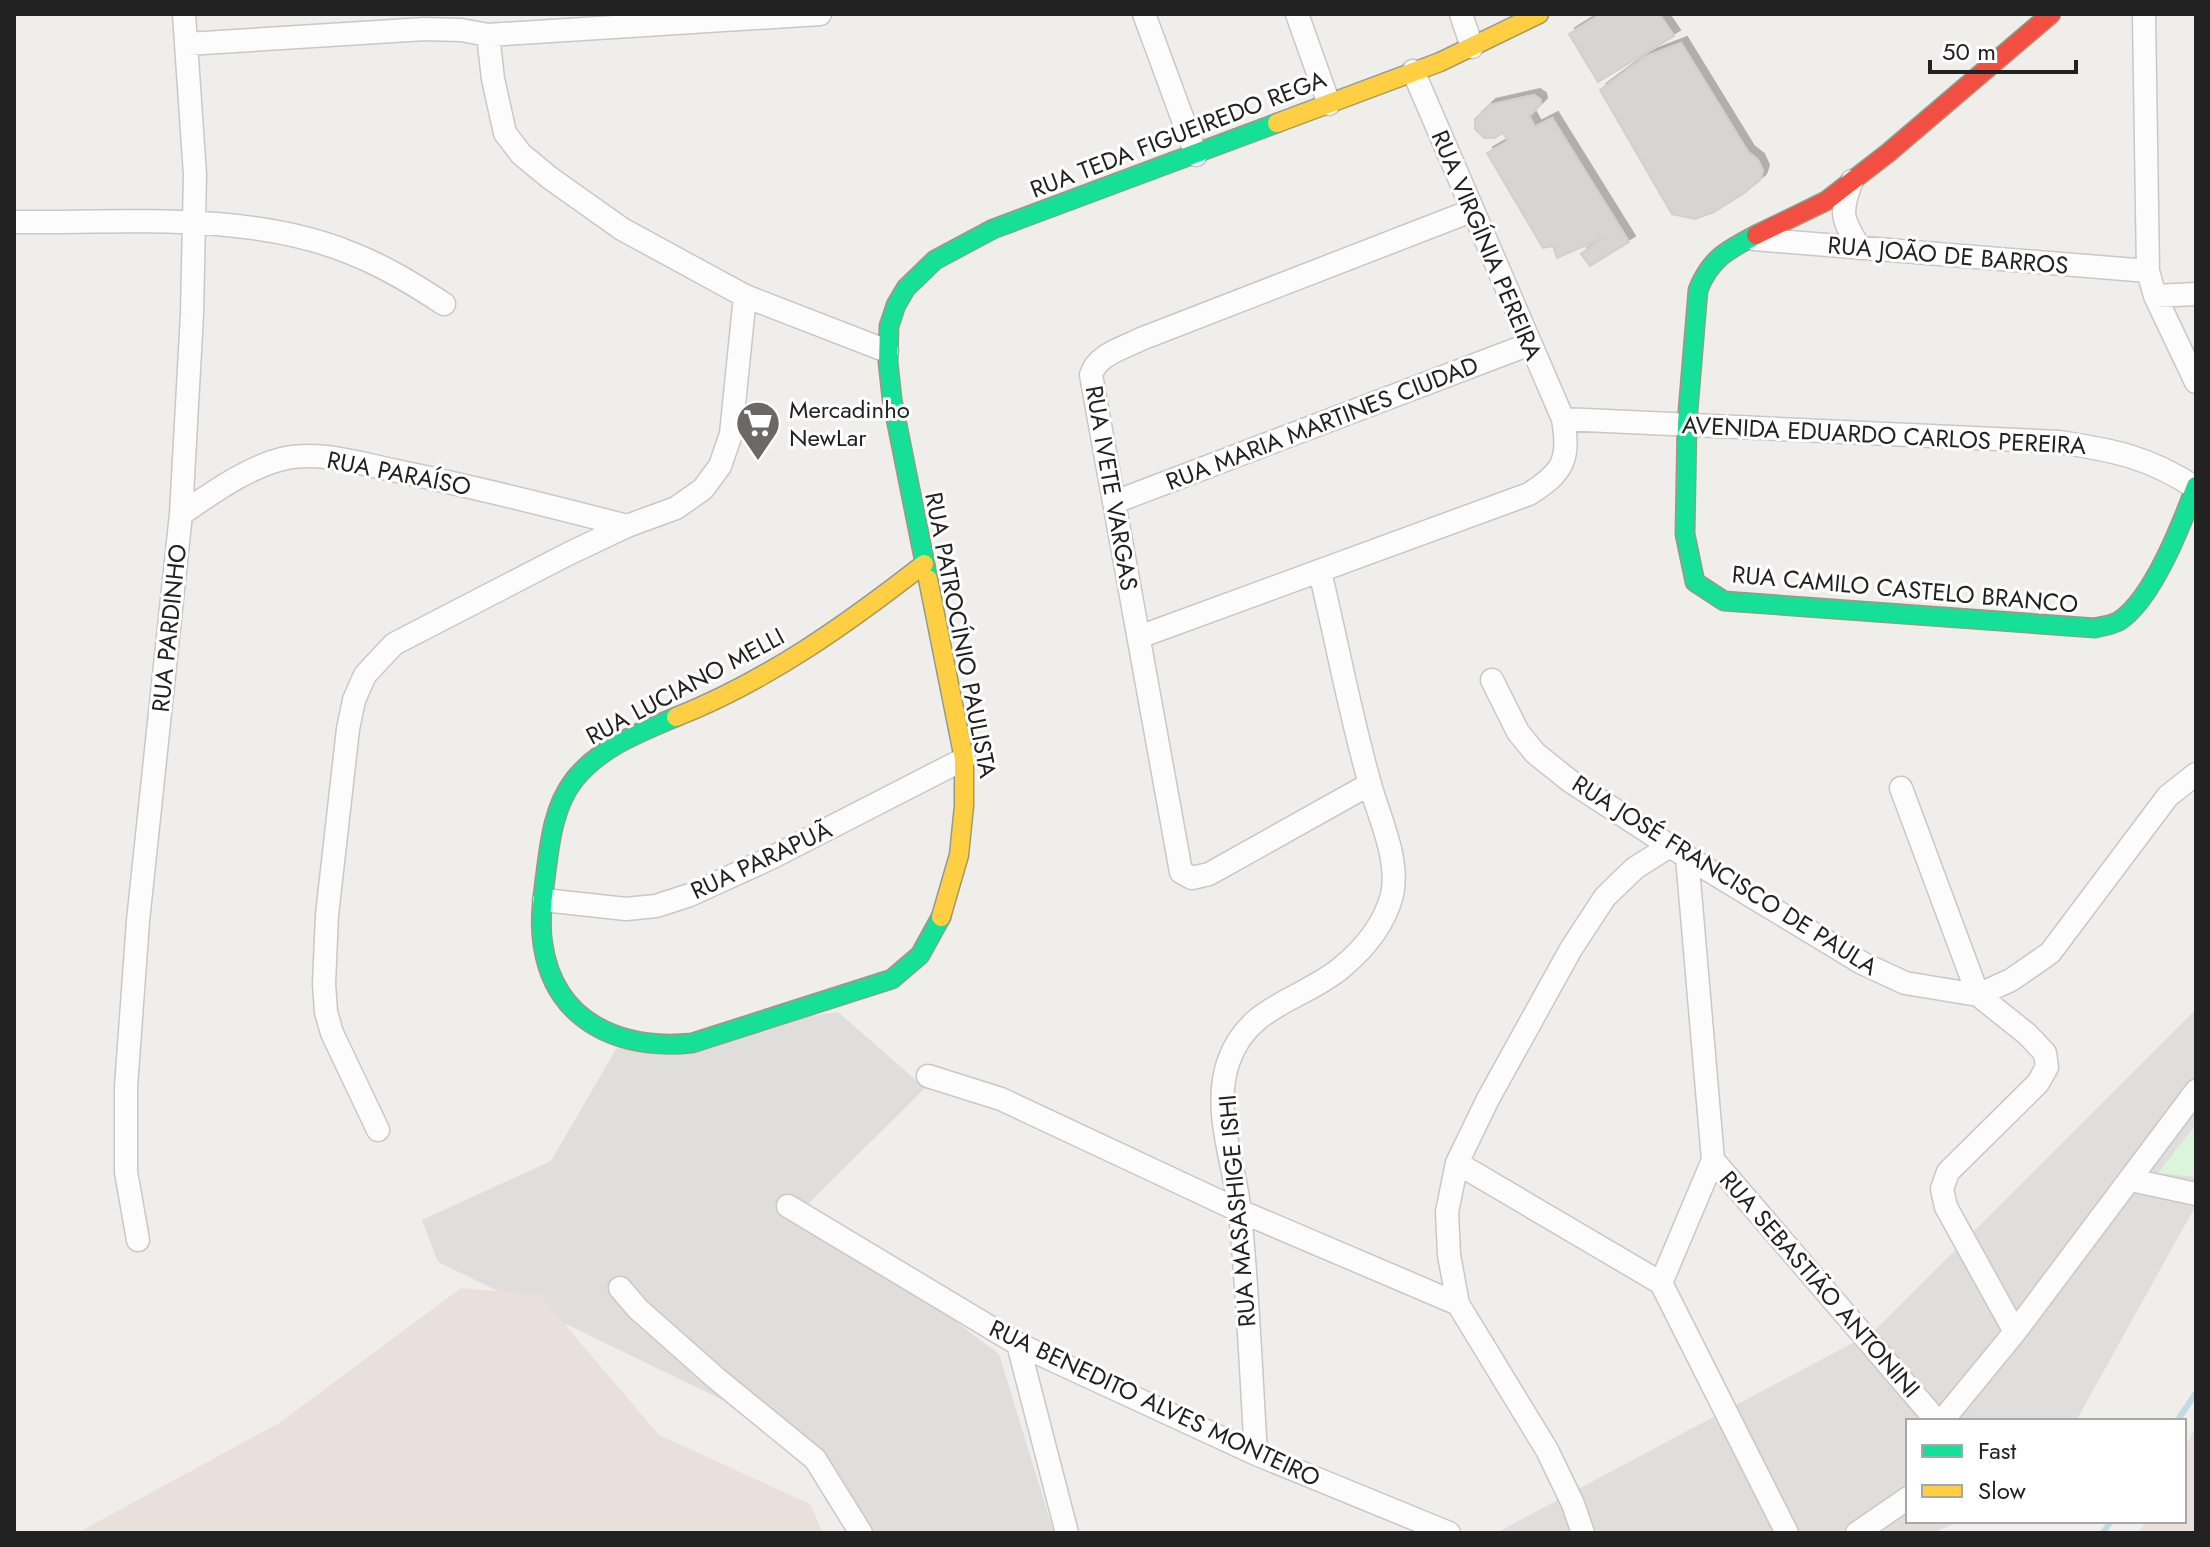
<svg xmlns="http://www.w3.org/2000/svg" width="2210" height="1547" viewBox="0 0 2210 1547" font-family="Jost,sans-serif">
<defs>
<filter id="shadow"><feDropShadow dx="6" dy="-6" stdDeviation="0" flood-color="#0004"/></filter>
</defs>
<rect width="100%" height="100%" fill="#f0eeeb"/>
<!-- residential -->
<path fill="#dfdedc" d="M 2196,1009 L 2196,1205 L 2076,1421 L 1908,1421 L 1908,1521 L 1961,1521 L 1933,1533 L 1496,1533 L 1873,1332 Z
M 838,1012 L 925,1088 L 804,1208 L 999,1354 L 1054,1533 L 870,1533 L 820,1447 L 438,1262 L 422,1220 L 551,1161 L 619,1044 Z"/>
<!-- military -->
<path fill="#eae0db" d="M 461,1288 L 540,1295 L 659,1435 L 810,1504 L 823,1533 L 77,1533 L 279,1423 Z
M 2196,1425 L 2196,1533 L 2138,1533 L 2146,1521 L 2184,1521 L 2184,1449 Z"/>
<!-- park -->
<path fill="#daf5da" d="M 2196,1124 L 2196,1177 L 2158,1173 Z"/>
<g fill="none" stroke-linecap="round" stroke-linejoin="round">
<!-- stream -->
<path stroke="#bfdbe3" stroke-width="6" d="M 2177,1421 L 2196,1393
M 2103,1533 L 2111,1521"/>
</g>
<!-- building -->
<path fill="#d7d4d2" stroke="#d3d0cc" stroke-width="2" filter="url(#shadow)" d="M 1601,14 L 1659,14 L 1674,36 L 1598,82 L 1569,34 Z
M 1681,43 L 1748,152 L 1758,160 L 1763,171 L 1760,180 L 1744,193 L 1714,212 L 1695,219 L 1672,214 L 1600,90 L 1645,57 Z
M 1534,95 L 1540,99 L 1541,104 L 1529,116 L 1535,127 L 1552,118 L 1629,242 L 1590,266 L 1581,254 L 1602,238 L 1557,258 L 1553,246 L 1543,248 L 1487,153 L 1508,141 L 1503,133 L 1494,138 L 1484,138 L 1475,129 L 1475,119 L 1490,105 Z"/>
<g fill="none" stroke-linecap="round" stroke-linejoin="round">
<!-- street casing -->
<g stroke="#c9c8c7" stroke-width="25">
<path id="street" d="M 1144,14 L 1196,155
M 1297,14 L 1329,104
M 1461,14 L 1472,47
M 2144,14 L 2148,271 L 2155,296 L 2196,382
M 488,35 L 493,79 L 505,133 L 521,154 L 550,178 L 622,229 L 745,296 L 887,351
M 187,44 L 425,29 L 461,30 L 488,35 L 820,14
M 1852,181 C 1839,212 1842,220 1860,248
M 14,222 C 122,223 252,211 353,254 C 386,267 415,285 444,304
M 1754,239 L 2148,271
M 2155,296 L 2196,294
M 1563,419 L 2059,442 C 2113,450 2149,457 2196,488
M 1115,502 L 1530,344
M 181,514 C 211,494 246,468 282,459 C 319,450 361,464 397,471 C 474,487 551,506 627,526
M 1139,637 L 1529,494 C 1564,472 1570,459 1563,419 L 1413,71
M 1492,680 L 1518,732 L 1535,753 L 1570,781 L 1687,857 L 1862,963 L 1905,983 L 1978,995 L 2011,980 L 2050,953 L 2168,796 L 2196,774
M 1370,784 L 1209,874 L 1192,878 L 1181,872 L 1091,375 C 1097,354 1124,348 1141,339 L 1471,211
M 1901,788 L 1978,995 L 2027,1034 L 2045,1053 L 2047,1067 L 2038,1083 L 1948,1172 L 1942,1189 L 1946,1207 L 2015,1332
M 1687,857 L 1713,1160 L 1937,1421
M 544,900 L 626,909 L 656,906 L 690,895 L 771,858 L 964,759
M 928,1076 L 1001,1099 L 1240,1211 L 1458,1304
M 378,1130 L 332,1033 L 326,1012 L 324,984 L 327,915 L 348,729 L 354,700 L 365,675 L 394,644 L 568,554 L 627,526 L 676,508 L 703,489 L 720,466 L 731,434 L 745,296
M 1713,1160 L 1661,1283 L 1787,1533
M 1457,1163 L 1661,1283
M 2131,1180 L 2196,1194
M 788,1206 L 1018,1344 L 1256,1454 L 1449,1533
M 138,1240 L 126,1172 L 126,1087 L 138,921 L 181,514 L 192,314 L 195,175 L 184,14
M 620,1288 L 638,1309 L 717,1379 L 815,1459 L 861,1533
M 1018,1344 L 1067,1533
M 1942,1421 L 2015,1332 L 2196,1091
M 1256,1454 C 1251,1374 1248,1293 1240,1213 C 1235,1164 1212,1112 1228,1063 C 1247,1005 1301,1001 1341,968 C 1364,949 1384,926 1392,895 C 1400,859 1379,818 1370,784 C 1350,714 1337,642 1320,572
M 1583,1533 L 1573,1504 L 1547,1450 L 1458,1304 L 1449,1255 L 1447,1212 L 1457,1163 L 1488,1099 L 1571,949 L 1605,897 L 1635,868 L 1670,846
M 1857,1533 L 1908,1498"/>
</g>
<!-- fast casing -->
<g stroke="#999a82" stroke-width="21">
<path id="fast" d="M 1756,235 C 1727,250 1710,259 1698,290 L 1687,423 L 1685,534 L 1695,582 L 1724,601 L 2095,628 C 2103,626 2112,625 2119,621 C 2153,599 2182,523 2196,486
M 928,579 L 892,399 L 888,362 L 889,326 L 896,305 L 906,288 L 935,260 L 993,229 L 1277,123
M 676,717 C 640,732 599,748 574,780 C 554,806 550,840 546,872 C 543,895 539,921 543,945 C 555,1023 621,1050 692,1043 L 892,979 L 920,955 L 941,917"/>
</g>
<!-- slow casing -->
<g stroke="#999a82" stroke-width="21">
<path id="slow" d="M 1277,123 L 1440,62 L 1539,14
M 928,579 L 964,759 L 964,806 L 959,855 L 941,917
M 676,717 C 767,681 847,624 924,564"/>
</g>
<!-- jam casing -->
<g stroke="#999a82" stroke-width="21">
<path id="jam" d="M 1756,235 L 1826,201 L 1888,153 L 2051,14"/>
</g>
<!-- street -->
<use href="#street" stroke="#fdfcfc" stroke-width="22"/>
<!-- fast -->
<use href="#fast" stroke="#16e098" stroke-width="18"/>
<!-- slow -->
<use href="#slow" stroke="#ffcf43" stroke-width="18"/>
<!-- jam -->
<use href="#jam" stroke="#f24e42" stroke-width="18"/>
</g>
<!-- icons -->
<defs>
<g id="supermarket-pin" transform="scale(2.3)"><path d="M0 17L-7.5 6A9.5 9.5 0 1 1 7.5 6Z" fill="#6a6968" stroke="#fff"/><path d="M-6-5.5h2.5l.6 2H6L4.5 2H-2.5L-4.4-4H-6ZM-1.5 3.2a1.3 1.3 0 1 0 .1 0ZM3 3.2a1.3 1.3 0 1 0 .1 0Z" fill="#fff"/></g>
</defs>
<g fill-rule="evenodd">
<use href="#supermarket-pin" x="758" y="423"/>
</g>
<g text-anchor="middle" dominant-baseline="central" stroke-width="6" stroke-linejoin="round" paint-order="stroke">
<!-- street labels -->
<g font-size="24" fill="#222" stroke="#fff">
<text transform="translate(1178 134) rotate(-21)">RUA TEDA FIGUEIREDO REGA</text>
<text transform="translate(1487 245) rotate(67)">RUA VIRGÍNIA PEREIRA</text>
<text transform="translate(1948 255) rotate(5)">RUA JOÃO DE BARROS</text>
<text transform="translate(1322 423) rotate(-21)">RUA MARIA MARTINES CIUDAD</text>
<text transform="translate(1884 435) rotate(3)">AVENIDA EDUARDO CARLOS PEREIRA</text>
<text transform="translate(399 473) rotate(11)">RUA PARAÍSO</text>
<text transform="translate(1112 488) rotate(80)">RUA IVETE VARGAS</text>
<text transform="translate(1905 589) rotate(5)">RUA CAMILO CASTELO BRANCO</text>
<text transform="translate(169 628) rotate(-84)">RUA PARDINHO</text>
<text transform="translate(961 635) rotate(79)">RUA PATROCÍNIO PAULISTA</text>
<text transform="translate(685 686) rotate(-28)">RUA LUCIANO MELLI</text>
<text transform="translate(761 860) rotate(-25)">RUA PARAPUÃ</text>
<text transform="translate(1725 875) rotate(32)">RUA JOSÉ FRANCISCO DE PAULA</text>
<text transform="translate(1237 1211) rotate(-95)">RUA MASASHIGE ISHI</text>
<text transform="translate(1820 1284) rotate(49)">RUA SEBASTIÃO ANTONINI</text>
<text transform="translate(1155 1403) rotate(25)">RUA BENEDITO ALVES MONTEIRO</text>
</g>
<!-- poi labels -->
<g font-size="24" fill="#222" stroke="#fff" text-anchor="start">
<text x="789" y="409">Mercadinho<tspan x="789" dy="28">NewLar</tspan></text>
</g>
</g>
<!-- border -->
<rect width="2210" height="1547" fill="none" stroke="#222222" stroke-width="32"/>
<!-- legend -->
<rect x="1906" y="1419" width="280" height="104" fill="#ffffff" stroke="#a7a7a7" stroke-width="2"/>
<rect x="1922" y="1445" width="40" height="12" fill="#16e098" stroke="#a7a7a7" stroke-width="2"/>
<text x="1978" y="1459" font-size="24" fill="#222222">Fast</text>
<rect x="1922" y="1485" width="40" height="12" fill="#ffcf43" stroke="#a7a7a7" stroke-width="2"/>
<text x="1978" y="1499" font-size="24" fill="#222222">Slow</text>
<!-- scale -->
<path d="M1930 60v12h146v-12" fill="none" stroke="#222222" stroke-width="4"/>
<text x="1942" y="60" font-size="24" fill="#222222" stroke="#ffffff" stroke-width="6" paint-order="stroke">50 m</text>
</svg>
